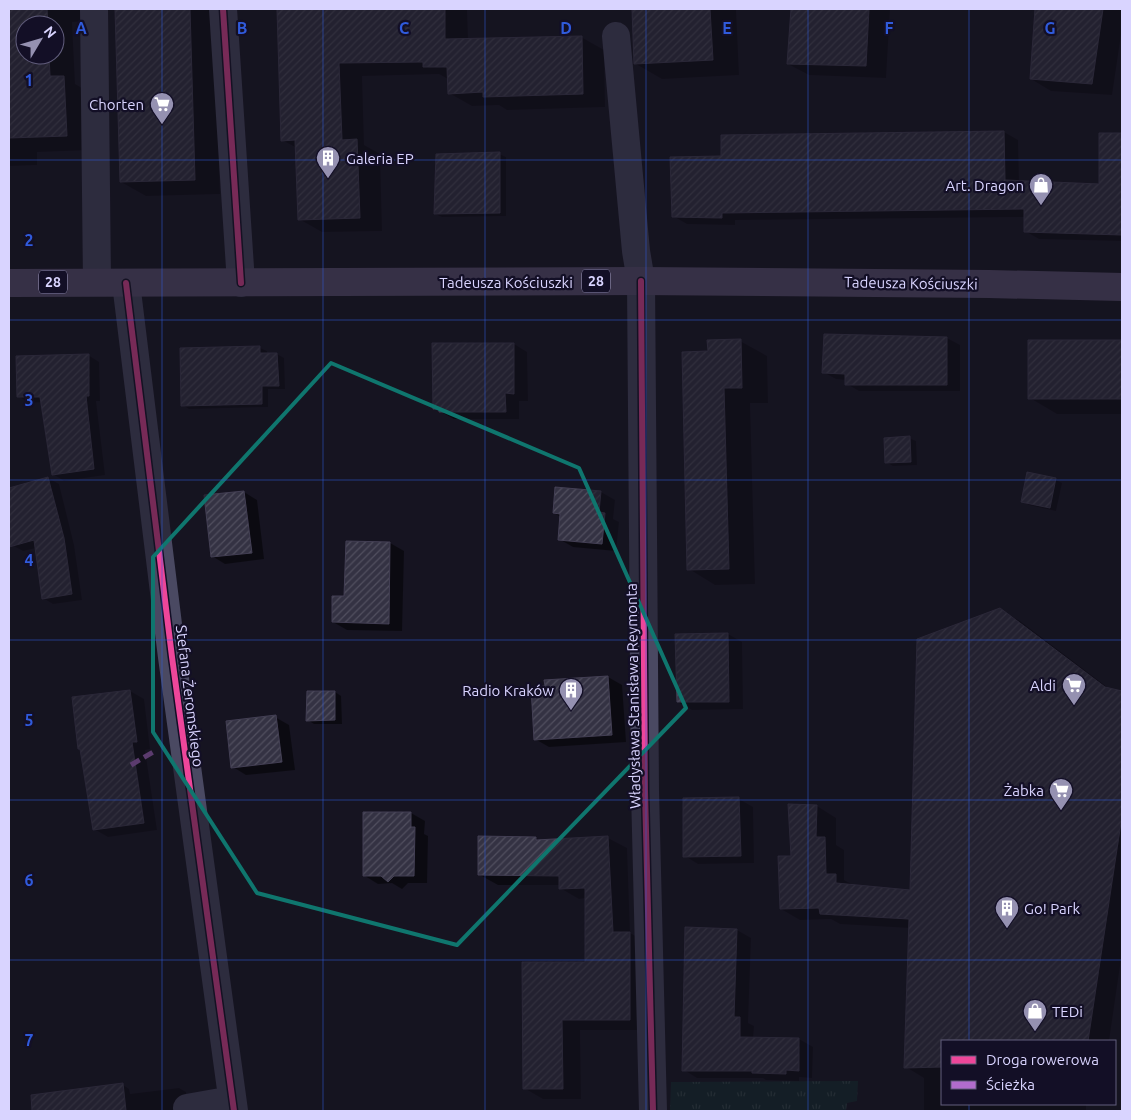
<svg xmlns="http://www.w3.org/2000/svg" width="1131" height="1120" viewBox="0 0 1131 1120" font-family="Ubuntu,sans-serif">
<defs>
<pattern id="grass-tufts" width="24" height="20" patternUnits="userSpaceOnUse" patternTransform="scale(1.25)"><rect width="24" height="20" fill="#132c2d"/><path d="M3 7l-1-3M5 7V3M7 7l1-3M15 17l-1-3M17 17v-4M19 17l1-3" fill="none" stroke="#354a4c"/></pattern>
<pattern id="building-hatch" width="6" height="6" patternUnits="userSpaceOnUse" patternTransform="scale(1.25)"><rect width="6" height="6" fill="#343243"/><path d="M-1 1l2-2M0 6l6-6M5 7l2-2" fill="none" stroke="#514f5f"/></pattern>
</defs>
<rect width="100%" height="100%" fill="#161421"/>
<!-- grass -->
<path fill="url(#grass-tufts)" d="M 858,1081 L 857,1101 L 847,1103 L 846,1111 L 670,1111 L 671,1082 Z"/>
<!-- shadow -->
<path fill="#0007" fill-rule="evenodd" d="M 9,9 L 98,9 L 99,20 L 72,22 L 75,84 L 89,92 L 91,150 L 37,152 L 37,165 L 9,166 ZM 25,25 L 55,25 L 55,55 L 25,55 Z
M 116,9 L 214,9 L 220,194 L 146,196 L 121,182 Z
M 278,9 L 467,9 L 468,39 L 581,37 L 604,50 L 605,107 L 507,110 L 499,105 L 472,106 L 449,93 L 448,79 L 439,74 L 362,76 L 364,145 L 380,154 L 382,231 L 322,232 L 299,219 L 297,148 L 282,140 Z
M 633,9 L 736,9 L 739,75 L 662,79 L 636,64 Z
M 793,9 L 890,9 L 886,78 L 809,75 L 788,64 Z
M 1036,9 L 1122,9 L 1122,28 L 1112,95 L 1051,91 L 1031,79 Z
M 1004,132 L 1018,140 L 1019,182 L 1100,186 L 1110,169 L 1122,170 L 1122,241 L 1039,239 L 1025,231 L 1026,217 L 735,220 L 735,225 L 687,224 L 673,216 L 722,158 L 722,136 Z
M 499,154 L 506,157 L 506,216 L 442,217 L 435,214 Z
M 825,336 L 947,338 L 960,345 L 960,391 L 859,391 L 847,384 L 846,380 L 836,379 L 823,372 Z
M 740,341 L 767,356 L 768,403 L 750,403 L 755,584 L 715,585 L 689,569 L 709,353 Z
M 1122,341 L 1122,414 L 1057,414 L 1030,398 L 1029,342 Z
M 514,344 L 527,352 L 528,401 L 519,401 L 519,419 L 454,419 L 434,408 Z
M 260,348 L 267,351 L 267,354 L 277,354 L 284,358 L 285,389 L 268,389 L 268,407 L 189,409 L 183,405 L 181,349 Z
M 88,355 L 99,362 L 100,401 L 96,401 L 105,475 L 64,481 L 53,474 L 43,402 L 29,403 L 18,396 Z
M 909,438 L 916,441 L 917,465 L 893,466 L 886,462 Z
M 48,478 L 59,484 L 74,545 L 82,600 L 53,604 L 43,598 L 36,548 L 23,551 L 12,545 L 9,536 L 9,489 Z
M 1056,480 L 1062,483 L 1056,511 L 1029,505 L 1022,501 Z
M 244,492 L 257,500 L 264,559 L 225,564 L 212,556 L 205,497 Z
M 601,492 L 615,500 L 613,519 L 619,522 L 616,551 L 573,547 L 559,539 L 561,517 L 554,513 Z
M 390,543 L 404,551 L 402,631 L 347,630 L 333,622 L 346,597 Z
M 1000,610 L 1020,621 L 1111,690 L 1122,692 L 1122,952 L 1109,1041 L 942,1041 L 942,1104 L 1086,1104 L 1086,1111 L 924,1111 L 924,1078 L 906,1067 L 910,928 L 840,924 L 831,919 L 800,920 L 781,909 L 792,857 L 817,806 L 836,818 L 836,845 L 844,850 L 844,880 L 855,886 L 911,892 Z
M 728,634 L 742,642 L 743,709 L 692,710 L 678,702 Z
M 608,677 L 622,685 L 626,742 L 549,747 L 535,739 Z
M 130,691 L 144,699 L 150,749 L 145,750 L 157,830 L 108,837 L 94,829 Z
M 335,692 L 341,696 L 342,724 L 314,724 L 308,720 Z
M 275,717 L 289,725 L 295,770 L 246,775 L 233,767 Z
M 739,799 L 753,807 L 754,863 L 698,864 L 685,856 L 684,800 Z
M 411,813 L 425,821 L 424,834 L 428,836 L 427,883 L 408,883 L 402,889 L 392,883 L 378,884 L 365,876 Z
M 479,838 L 536,838 L 541,841 L 608,838 L 627,848 L 630,933 L 648,943 L 648,1030 L 580,1030 L 581,1099 L 543,1099 L 524,1088 L 586,963 L 586,898 L 579,899 L 560,888 L 560,885 L 498,885 L 480,875 Z
M 686,928 L 737,930 L 751,938 L 748,1023 L 754,1026 L 753,1039 L 799,1039 L 813,1047 L 812,1078 L 799,1077 L 799,1081 L 766,1080 L 763,1078 L 697,1078 L 684,1070 Z
M 123,1085 L 129,1089 L 130,1094 L 179,1088 L 186,1092 L 186,1098 L 178,1111 L 79,1111 L 77,1090 Z"/>
<!-- building -->
<path fill="url(#building-hatch)" stroke="#433f54" d="M 9,9 L 47,9 L 48,25 L 25,25 L 25,55 L 49,55 L 50,76 L 64,76 L 67,136 L 9,138 Z
M 115,9 L 190,9 L 195,180 L 120,182 Z
M 277,9 L 445,9 L 445,39 L 582,36 L 583,94 L 483,97 L 483,92 L 448,94 L 447,67 L 423,67 L 423,62 L 339,63 L 342,140 L 357,139 L 360,218 L 298,220 L 295,140 L 281,141 Z
M 632,9 L 710,9 L 713,60 L 634,64 Z
M 791,9 L 869,9 L 866,66 L 787,64 Z
M 1035,9 L 1103,9 L 1092,84 L 1030,79 Z
M 1004,131 L 1005,180 L 1099,184 L 1099,133 L 1122,133 L 1122,235 L 1024,232 L 1024,209 L 722,213 L 722,218 L 672,217 L 670,157 L 721,156 L 721,135 Z
M 500,152 L 500,213 L 434,214 L 436,154 Z
M 824,334 L 947,337 L 947,385 L 845,385 L 845,374 L 822,373 Z
M 741,339 L 742,388 L 724,388 L 729,569 L 687,570 L 682,352 L 708,351 L 707,340 Z
M 1028,340 L 1122,340 L 1122,399 L 1028,399 Z
M 432,343 L 514,343 L 514,394 L 505,393 L 506,412 L 439,412 L 439,409 L 433,409 Z
M 260,346 L 260,353 L 277,353 L 279,386 L 262,386 L 262,404 L 181,406 L 180,348 Z
M 89,354 L 89,396 L 86,396 L 94,469 L 52,475 L 40,397 L 17,397 L 16,356 Z
M 910,436 L 911,462 L 885,463 L 884,438 Z
M 1027,472 L 1056,478 L 1050,508 L 1021,502 Z
M 48,477 L 64,538 L 72,594 L 42,599 L 34,540 L 9,547 L 9,488 Z
M 555,487 L 601,491 L 599,512 L 605,513 L 602,544 L 558,540 L 560,514 L 553,513 Z
M 244,491 L 252,553 L 211,557 L 204,495 Z
M 346,541 L 390,542 L 389,624 L 332,622 L 332,596 L 344,596 Z
M 1000,608 L 1105,687 L 1122,691 L 1122,816 L 1088,1041 L 942,1041 L 942,1067 L 904,1068 L 909,919 L 820,914 L 819,908 L 780,909 L 778,856 L 791,856 L 788,804 L 817,805 L 816,837 L 825,837 L 826,874 L 836,874 L 836,883 L 910,890 L 917,639 Z
M 728,633 L 729,702 L 677,702 L 675,634 Z
M 608,676 L 612,735 L 534,740 L 531,687 L 545,686 L 544,680 Z
M 130,690 L 137,742 L 132,742 L 144,823 L 93,830 L 80,749 L 78,749 L 72,697 Z
M 307,691 L 335,691 L 335,720 L 306,721 Z
M 276,715 L 282,762 L 231,768 L 226,721 Z
M 739,797 L 741,856 L 683,857 L 683,798 Z
M 363,812 L 411,812 L 411,827 L 415,827 L 414,876 L 394,876 L 388,882 L 381,876 L 363,876 Z
M 478,836 L 536,837 L 536,840 L 608,836 L 613,932 L 630,932 L 630,1020 L 562,1020 L 563,1089 L 523,1089 L 522,962 L 585,962 L 585,888 L 559,889 L 559,876 L 478,875 Z
M 685,927 L 737,929 L 734,1017 L 740,1017 L 740,1037 L 799,1038 L 799,1071 L 786,1070 L 786,1074 L 752,1073 L 752,1071 L 682,1071 Z
M 123,1083 L 126,1111 L 32,1111 L 31,1095 Z"/>
<g fill="none" stroke-linecap="round" stroke-linejoin="round">
<!-- minor -->
<path stroke="#4a4962" stroke-width="28" d="M 94,9 L 97,282
M 223,9 L 241,283
M 616,36 L 636,251 L 641,281 L 645,791 L 653,1111
M 126,283 L 172,657 L 234,1111
M 187,1108 L 232,1100"/>
<!-- major -->
<path stroke="#5e5373" stroke-width="28" d="M 9,283 L 641,281 L 989,284 L 1122,287"/>
<!-- quiet -->
<path stroke="#b06ccc" stroke-width="5" stroke-dasharray="10 5" stroke-linecap="butt" d="M 131,765 L 155,751"/>
<!-- cycleway casing -->
<g stroke="#130f26" stroke-width="9">
<path id="cycleway" d="M 223,9 L 241,283
M 641,281 L 645,791 L 653,1111
M 126,283 L 172,657 L 234,1111"/>
</g>
<!-- cycleway -->
<use href="#cycleway" stroke="#ed469a" stroke-width="6"/>
</g>
<!-- marked area -->
<path d="M0 0H1131V1120H0ZM 331,363 L 579,468 L 686,708 L 457,945 L 257,893 L 153,732 L 153,557 Z" fill="#161421" fill-opacity=".55" fill-rule="evenodd"/>
<path fill="none" stroke="#0f766e" stroke-width="4" stroke-linejoin="round" d="M 331,363 L 579,468 L 686,708 L 457,945 L 257,893 L 153,732 L 153,557 Z"/>
<!-- grid -->
<path fill="none" stroke="#305bdc" stroke-width="1" stroke-opacity="0.55" d="M 162,9 L 162,1111M 323,9 L 323,1111M 485,9 L 485,1111M 646,9 L 646,1111M 808,9 L 808,1111M 969,9 L 969,1041M 9,160 L 1122,160M 9,320 L 1122,320M 9,480 L 1122,480M 9,640 L 1122,640M 9,800 L 1122,800M 9,960 L 1122,960M 969,1104 L 969,1111"/>
<!-- icons -->
<defs>
<g id="supermarket-pin" transform="scale(1.25)"><path d="M0 17L-7.5 6A9.5 9.5 0 1 1 7.5 6Z" fill="#9591b1" stroke="#130f26"/><path d="M-6-5.5h2.5l.6 2H6L4.5 2H-2.5L-4.4-4H-6ZM-1.5 3.2a1.3 1.3 0 1 0 .1 0ZM3 3.2a1.3 1.3 0 1 0 .1 0Z" fill="#fff"/></g>
<g id="building-pin" transform="scale(1.25)"><path d="M0 17L-7.5 6A9.5 9.5 0 1 1 7.5 6Z" fill="#9591b1" stroke="#130f26"/><path d="M-4-6H4V6H1V3H-1V6H-4ZM-2.5-4.3h1.7v1.8h-1.7ZM.8-4.3h1.7v1.8H.8ZM-2.5-1h1.7V.8h-1.7ZM.8-1h1.7V.8H.8Z" fill="#fff"/></g>
<g id="shop-pin" transform="scale(1.25)"><path d="M0 17L-7.5 6A9.5 9.5 0 1 1 7.5 6Z" fill="#9591b1" stroke="#130f26"/><path d="M-5-2.5h2.3a2.7 3.5 0 0 1 5.4 0H5L5.5 6h-11ZM-1.5-2.5h3a1.5 2.3 0 0 0-3 0Z" fill="#fff"/></g>
</defs>
<g fill-rule="evenodd">
<use href="#supermarket-pin" x="162" y="104"/>
<use href="#building-pin" x="328" y="158"/>
<use href="#shop-pin" x="1041" y="185"/>
<use href="#supermarket-pin" x="1074" y="685"/>
<use href="#building-pin" x="571" y="690"/>
<use href="#supermarket-pin" x="1061" y="790"/>
<use href="#building-pin" x="1007" y="908"/>
<use href="#shop-pin" x="1035" y="1011"/>
</g>
<g text-anchor="middle" dominant-baseline="central" stroke-width="4.5" stroke-linejoin="round" paint-order="stroke">
<!-- shield labels -->
<g fill="#130f26" stroke="#9e99be" stroke-width="1">
<rect x="582" y="269.5" width="28" height="23" rx="4"/>
<rect x="39" y="270.5" width="28" height="23" rx="4"/>
</g>
<g font-size="14" font-weight="bold" fill="#d9d4ff">
<text x="596" y="281">28</text>
<text x="53" y="282">28</text>
</g>
<!-- poi labels -->
<g font-size="15" fill="#d9d4ff" stroke="#130f26" text-anchor="end">
<text x="144" y="104">Chorten</text>
<text x="346" y="158" text-anchor="start">Galeria EP</text>
<text x="1024" y="185">Art. Dragon</text>
<text x="1056" y="685">Aldi</text>
<text x="554" y="690">Radio Kraków</text>
<text x="1044" y="790">Żabka</text>
<text x="1024" y="908" text-anchor="start">Go! Park</text>
<text x="1052" y="1011" text-anchor="start">TEDi</text>
</g>
<!-- street labels -->
<g font-size="15" fill="#d9d4ff" stroke="#130f26">
<text x="506" y="282">Tadeusza Kościuszki</text>
<text transform="translate(911 283) rotate(1)">Tadeusza Kościuszki</text>
<text transform="translate(190 696) rotate(83)">Stefana Żeromskiego</text>
<text transform="translate(633 696) rotate(-91)">Władysława Stanisława Reymonta</text>
</g>
</g>
<g font-size="16" text-anchor="middle" font-weight="bold" fill="#305bdc" stroke="#130f26" stroke-width="4.5" stroke-linejoin="round" paint-order="stroke">
<text x="81" y="34">A</text>
<text x="242" y="34">B</text>
<text x="404" y="34">C</text>
<text x="566" y="34">D</text>
<text x="727" y="34">E</text>
<text x="889" y="34">F</text>
<text x="1050" y="34">G</text>
<text x="29" y="86">1</text>
<text x="29" y="246">2</text>
<text x="29" y="406">3</text>
<text x="29" y="566">4</text>
<text x="29" y="726">5</text>
<text x="29" y="886">6</text>
<text x="29" y="1046">7</text>
</g>
<!-- border -->
<rect width="1131" height="1120" fill="none" stroke="#d9d4ff" stroke-width="20"/>
<!-- legend -->
<rect x="941" y="1040" width="175" height="65" fill="#130f26" stroke="#625e7d"/>
<rect x="951" y="1056" width="25" height="8" fill="#ed469a" stroke="#625e7d"/>
<text x="986" y="1065" font-size="15" fill="#d9d4ff">Droga rowerowa</text>
<rect x="951" y="1081" width="25" height="8" fill="#b06ccc" stroke="#625e7d"/>
<text x="986" y="1090" font-size="15" fill="#d9d4ff">Ścieżka</text>
<!-- north arrow -->
<g transform="translate(40 40) rotate(52)"><circle r="24" fill="#130f26" stroke="#625e7d"/>
<path d="M0-4L9 19L0 12L-9 19Z" fill="#9591b1"/>
<text y="-8" font-size="14" font-weight="bold" text-anchor="middle" fill="#d9d4ff">N</text>
</g>
</svg>
